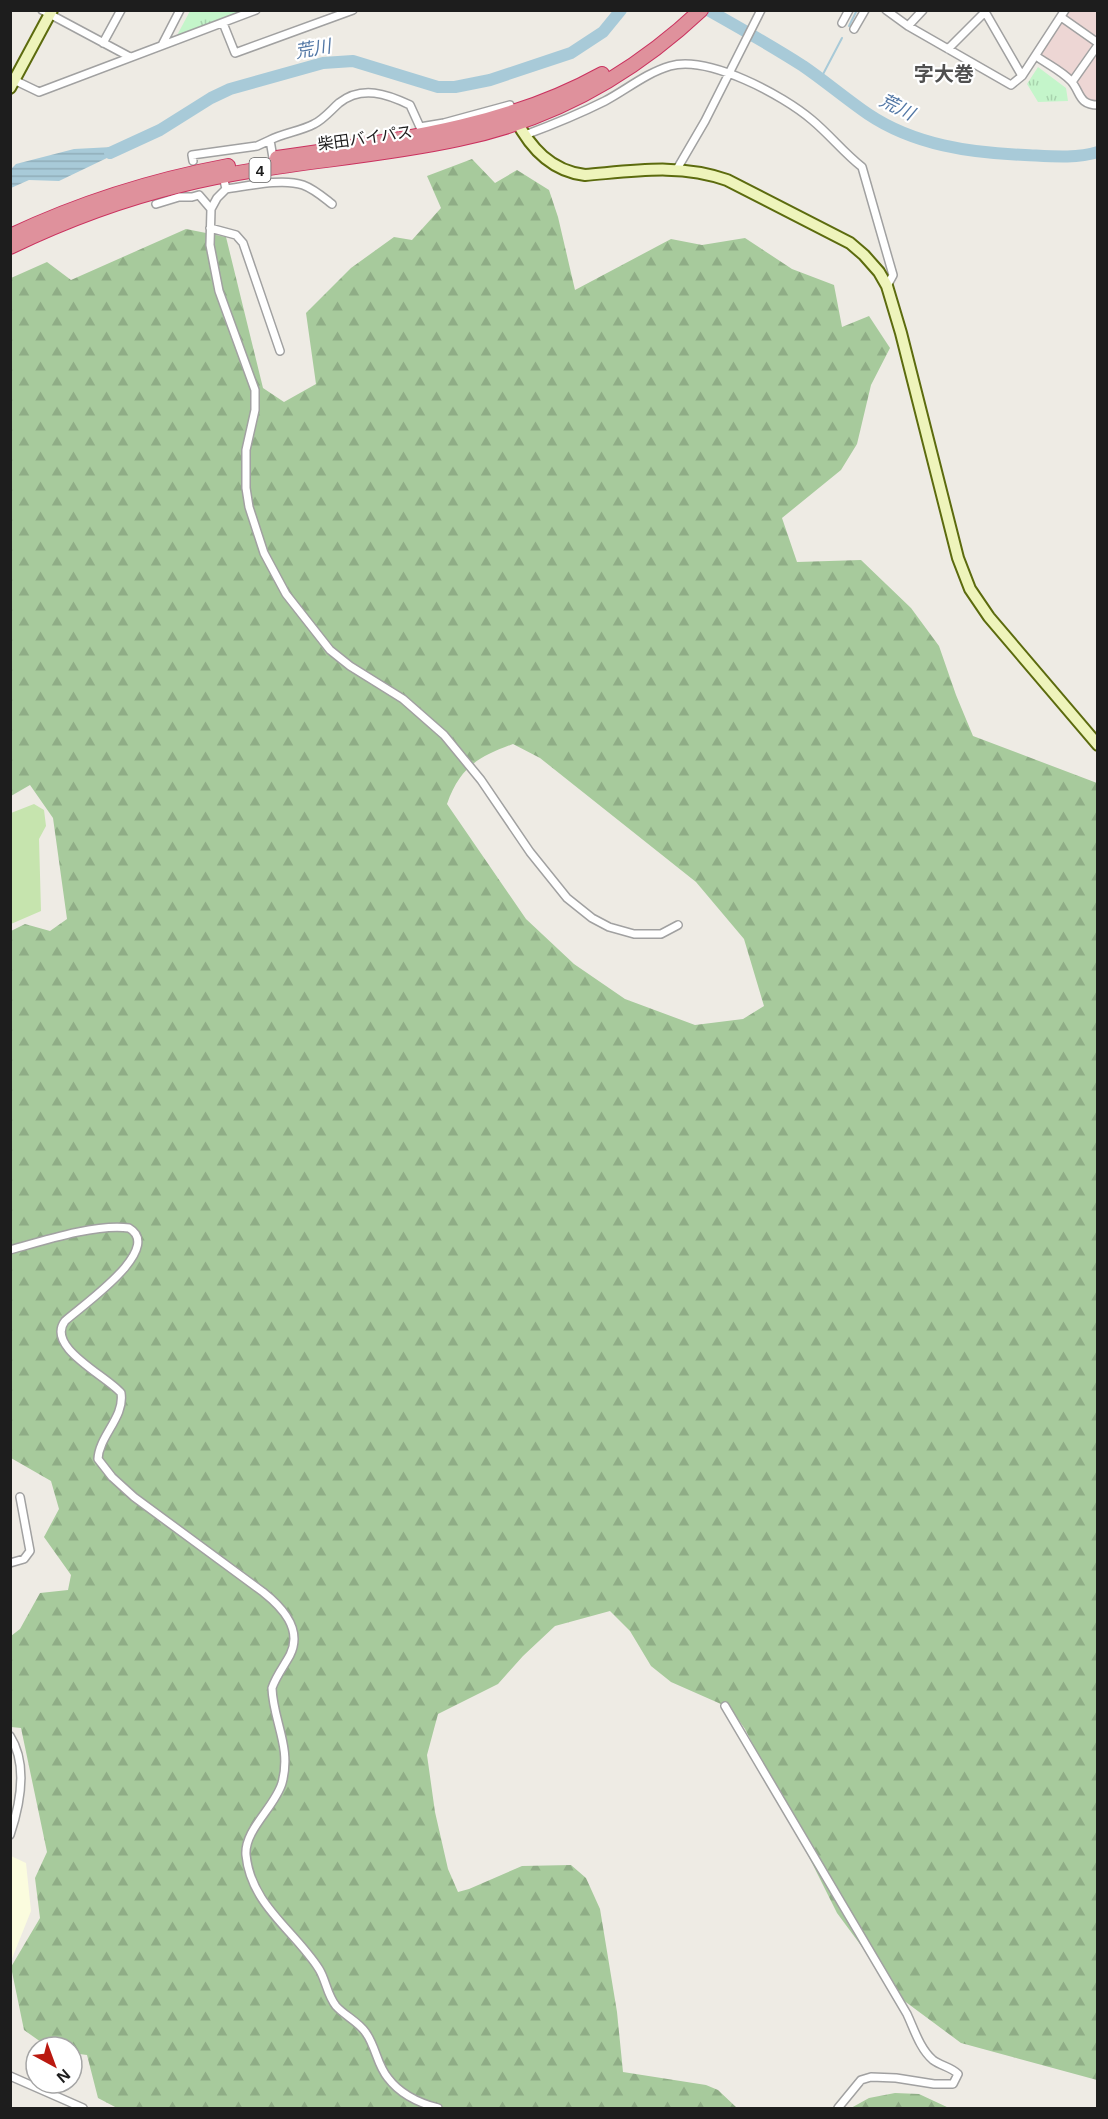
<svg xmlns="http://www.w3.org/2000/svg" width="1108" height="2119" viewBox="0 0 1108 2119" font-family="Helvetica,'Noto Sans JP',sans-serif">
<defs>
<pattern id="forest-firs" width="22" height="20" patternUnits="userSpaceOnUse" patternTransform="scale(1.5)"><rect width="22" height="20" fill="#a7ca9c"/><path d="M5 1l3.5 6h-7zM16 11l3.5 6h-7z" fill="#8fad86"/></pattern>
<pattern id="park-tufts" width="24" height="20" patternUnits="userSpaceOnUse" patternTransform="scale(1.5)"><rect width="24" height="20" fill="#c4f5ca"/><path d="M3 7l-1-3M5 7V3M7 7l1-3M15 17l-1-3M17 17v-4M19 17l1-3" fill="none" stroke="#a8d2ad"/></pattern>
<pattern id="water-rules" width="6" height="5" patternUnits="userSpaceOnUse" patternTransform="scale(1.5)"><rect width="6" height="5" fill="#a8cad8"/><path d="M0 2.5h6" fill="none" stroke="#90adb9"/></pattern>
</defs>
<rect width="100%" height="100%" fill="#eeebe4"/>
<!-- commercial -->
<path fill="#edd6d4" d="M 1069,11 L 1097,11 L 1097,40 L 1067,17 L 1066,14 Z
M 1065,23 L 1092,42 L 1092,45 L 1070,77 L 1040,54 L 1061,24 Z
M 1097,51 L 1097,101 L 1089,101 L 1080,94 L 1076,81 Z"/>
<!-- education -->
<path fill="#fbfcde" d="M 11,1856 L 26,1863 L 31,1911 L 11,1961 Z"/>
<!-- grass -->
<path fill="#c6e4ae" d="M 34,804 L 44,810 L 46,826 L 39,839 L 41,911 L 11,924 L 11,813 Z"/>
<!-- forest -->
<path fill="url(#forest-firs)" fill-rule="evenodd" d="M 472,159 L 495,183 L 517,170 L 549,190 L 558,217 L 575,290 L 671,239 L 702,245 L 745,238 L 792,269 L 834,285 L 842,327 L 869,316 L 890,348 L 871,385 L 857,444 L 841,470 L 782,518 L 797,562 L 861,560 L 911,608 L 939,646 L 956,695 L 973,736 L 1097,783 L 1097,2080 L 961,2043 L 899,1997 L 837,1913 L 745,1729 L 730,1708 L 671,1682 L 651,1666 L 630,1631 L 610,1611 L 555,1626 L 523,1656 L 498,1684 L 438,1714 L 427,1755 L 435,1812 L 448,1869 L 458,1892 L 469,1889 L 522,1866 L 571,1865 L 586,1878 L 600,1909 L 617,2012 L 623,2072 L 706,2085 L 718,2090 L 737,2108 L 117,2108 L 98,2098 L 87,2055 L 72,2053 L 72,2047 L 48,2047 L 24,2030 L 11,1967 L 40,1918 L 35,1878 L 47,1852 L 21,1728 L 11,1727 L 11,1636 L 20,1629 L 40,1593 L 68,1590 L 71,1575 L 44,1537 L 59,1509 L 51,1481 L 11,1458 L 11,931 L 25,924 L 50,931 L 67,919 L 53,818 L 30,785 L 11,796 L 11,278 L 47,262 L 71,280 L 186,229 L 226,237 L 263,388 L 284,402 L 316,384 L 306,313 L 351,268 L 394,237 L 412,240 L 441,208 L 427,176 ZM 513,744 L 540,758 L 696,882 L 744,939 L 764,1006 L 743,1019 L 695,1025 L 625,999 L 574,964 L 526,919 L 447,804 C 460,767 478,757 513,744 Z
M 895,2093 L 919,2094 L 949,2108 L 851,2108 L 869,2098 Z"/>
<!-- park -->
<path fill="url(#park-tufts)" d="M 190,11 L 247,11 L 175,39 Z
M 1038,67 L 1066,88 L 1068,101 L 1038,102 L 1027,84 Z"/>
<!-- water -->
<path fill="url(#water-rules)" d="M 132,146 L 59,181 L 29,180 L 11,188 L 11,169 L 16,164 L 74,149 Z"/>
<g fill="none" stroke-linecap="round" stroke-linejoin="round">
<!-- stream -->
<path stroke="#a8cad8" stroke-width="2" d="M 849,26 L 857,10
M 821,78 L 842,38"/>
<!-- river -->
<path stroke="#a8cad8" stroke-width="12" d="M 708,10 C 740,28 772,46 803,66 C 825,81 846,99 868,114 C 914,145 971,153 1025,155 C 1048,156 1075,159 1098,152
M 110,153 L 160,130 L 211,98 L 230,89 L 323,63 L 353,61 L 438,87 L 455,87 L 490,80 L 571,53 L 603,32 L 621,10"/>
<!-- street casing -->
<g stroke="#a1a1a1" stroke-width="10">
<path id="street" d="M 42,10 L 130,57
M 886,10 L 908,26 L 1011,85 L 1022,76 L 1065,10
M 984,10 L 1022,76
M 1061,17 L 1098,43
M 223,23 L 235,53 L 353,10
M 842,23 L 849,10
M 908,26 L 923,10
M 854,29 L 865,10
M 103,43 L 121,10
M 162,45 L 180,10
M 948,49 L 985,12
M 1036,56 C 1047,64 1062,71 1071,81 C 1081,92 1078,105 1098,105
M 14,80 L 39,92 L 256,10
M 1072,82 L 1098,45
M 525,135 C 552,125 579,114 605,101 C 626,90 646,73 670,66 C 708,55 783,95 812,120 C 830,135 844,153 862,167 L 893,275 L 887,286
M 273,158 L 270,140 C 284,133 301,131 314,124 C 324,119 331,110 339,103 C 362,85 387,94 410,105 L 420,127 L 444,123 L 510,105 L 513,114
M 193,161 L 192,155 L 257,146 L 270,140
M 677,169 L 705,121 L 761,10
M 223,176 L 226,189 L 217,198 L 211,209 L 210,245 L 219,291 L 255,390 L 255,410 L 246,450 L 246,488 L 249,507 L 264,553 L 286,594 L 330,650 L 350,666 L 403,699 L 444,735 L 481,780 L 530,852 L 567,898 L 592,918 L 609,927 L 634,934 L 661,934 L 678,925
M 226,189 C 248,186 282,178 303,185 C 314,189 323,197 332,204
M 156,204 L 179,197 L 192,197 L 199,195 L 211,209
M 210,228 L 236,235 L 243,243 L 280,351
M 10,1250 C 42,1241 98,1223 129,1228 C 165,1249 80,1307 65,1321 C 45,1347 107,1376 121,1393 C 125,1417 99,1436 98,1459 L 112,1477 L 134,1497 L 263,1592 C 282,1607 303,1629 290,1655 C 284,1666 276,1676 272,1688 C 273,1721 292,1747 282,1783 C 275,1807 244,1830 246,1855 C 251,1905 294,1930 319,1969 C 326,1980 327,1995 336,2006 C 345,2016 359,2022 366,2033 C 376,2047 377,2065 388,2078 C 400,2094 419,2103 438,2108
M 10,1563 L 24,1559 L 30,1551 L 20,1497
M 725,1706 L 907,2014 C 914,2029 920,2049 933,2060 C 941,2066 951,2067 958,2074 L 953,2084 L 934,2084 L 896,2078 L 871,2077 L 861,2080 L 838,2108
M 10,1736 C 28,1764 20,1805 10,1835
M 10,2076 L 83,2108"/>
</g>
<!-- secondary casing -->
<g stroke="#5c6b0e" stroke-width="14">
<path id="secondary" d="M 10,88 L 52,10
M 515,118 C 530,148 551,171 585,175 C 633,171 680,163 727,180 L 850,243 L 864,255 L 879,272 L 887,286 L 901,333 L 958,558 L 970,589 L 989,617 L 1098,745"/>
</g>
<!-- highway casing -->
<g stroke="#ca325f" stroke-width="16">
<path id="highway" d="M 277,158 C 389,141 501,130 602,74
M 10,236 C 80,203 153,180 228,166
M 10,247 C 64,221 123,199 181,185 C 272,162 368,159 459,139 C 551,120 633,74 701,10"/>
</g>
<!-- street -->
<use href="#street" stroke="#fff" stroke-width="7"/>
<!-- secondary -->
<use href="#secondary" stroke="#eef4bb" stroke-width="10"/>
<!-- highway -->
<use href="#highway" stroke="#df919c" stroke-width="14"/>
</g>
<g text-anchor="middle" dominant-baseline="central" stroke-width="4.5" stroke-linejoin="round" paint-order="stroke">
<!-- shield labels -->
<rect fill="#fff" stroke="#616161" stroke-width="1.5" x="249.5" y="158" width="21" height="24" rx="4.5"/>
<g font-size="15" font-weight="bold" fill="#1d1d1d">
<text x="260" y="170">4</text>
</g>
<!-- street labels -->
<g font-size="16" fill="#1d1d1d" stroke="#fff">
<text transform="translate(365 138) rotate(-8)">柴田バイパス</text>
</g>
<!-- water labels -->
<g font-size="18" font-style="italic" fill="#5277a5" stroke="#fff">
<text transform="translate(313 49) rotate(-10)">荒川</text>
<text transform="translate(897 107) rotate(26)">荒川</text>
</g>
<!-- quarter labels -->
<g font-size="20" font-weight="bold" fill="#505050" stroke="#fff">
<text x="944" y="74">字大巻</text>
</g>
</g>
<!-- border -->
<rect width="1108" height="2119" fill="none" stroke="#1d1d1d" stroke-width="24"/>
<!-- north arrow -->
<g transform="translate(54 2065) rotate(139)"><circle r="28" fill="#ffffff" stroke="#a5a5a5" stroke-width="1.5"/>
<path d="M0-4.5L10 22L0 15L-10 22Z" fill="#ba1910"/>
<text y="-9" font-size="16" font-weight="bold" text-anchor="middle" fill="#1d1d1d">N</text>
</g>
</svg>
